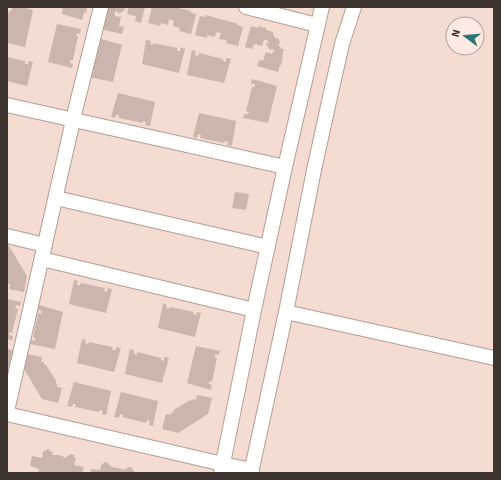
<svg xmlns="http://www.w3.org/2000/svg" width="501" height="480" viewBox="0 0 501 480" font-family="'Source Sans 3',sans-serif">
<rect width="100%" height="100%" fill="#f4dcd2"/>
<!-- building -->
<path fill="#ccb5ac" d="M 9,7 L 22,7 L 33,10 L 25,47 L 7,43 L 7,19 L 9,11 L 11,11 L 12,8 Z
M 63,7 L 68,8 L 68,7 L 87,7 L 86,13 L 84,12 L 82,20 L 62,14 Z
M 107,7 L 123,7 L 125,10 L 119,14 L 117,11 L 115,12 L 115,16 L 121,17 L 119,26 L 124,27 L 122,34 L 101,29 Z
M 129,7 L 145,7 L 141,23 L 135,21 L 136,16 L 127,14 Z
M 152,7 L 175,7 L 191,11 L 191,13 L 196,14 L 191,34 L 179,31 L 180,28 L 173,26 L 174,21 L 169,19 L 168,25 L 161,23 L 160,26 L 148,23 Z
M 206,15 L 238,24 L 237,25 L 243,27 L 238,46 L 226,43 L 227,40 L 219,39 L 221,33 L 216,32 L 215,37 L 207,35 L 207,38 L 195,35 L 200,16 L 205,17 Z
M 57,24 L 81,29 L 80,34 L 77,33 L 76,36 L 78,36 L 73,60 L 70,60 L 70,63 L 73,64 L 72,68 L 48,62 Z
M 251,26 L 258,28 L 258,26 L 266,28 L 266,30 L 273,32 L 273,34 L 276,39 L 278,38 L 280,43 L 278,44 L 282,49 L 284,49 L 282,57 L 283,57 L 281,65 L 280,65 L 278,72 L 257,66 L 259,60 L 263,61 L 266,52 L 272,54 L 274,51 L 273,49 L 270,50 L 266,44 L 269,42 L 267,40 L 264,40 L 262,46 L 254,44 L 252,49 L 245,47 Z
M 98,38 L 122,45 L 113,82 L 89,77 L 90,73 L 93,73 L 94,70 L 92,70 L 97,46 L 100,47 L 100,43 L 97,43 Z
M 146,40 L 151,41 L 150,44 L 153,45 L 153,43 L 177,48 L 177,51 L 180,51 L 181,47 L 185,49 L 179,73 L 142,64 Z
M 192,50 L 196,51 L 195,55 L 198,56 L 199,53 L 223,59 L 223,61 L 226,62 L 226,58 L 231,59 L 224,83 L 187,75 Z
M 7,57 L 25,61 L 25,64 L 28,64 L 29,61 L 33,62 L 27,86 L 7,81 Z
M 252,79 L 277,86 L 268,123 L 243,118 L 244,114 L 248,114 L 249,112 L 246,111 L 252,87 L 254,87 L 255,84 L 251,84 Z
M 118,93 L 155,102 L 150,126 L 145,125 L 146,122 L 143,121 L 143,123 L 119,118 L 119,115 L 116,115 L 115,118 L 111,117 Z
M 199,113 L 236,121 L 232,146 L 227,145 L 228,141 L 225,141 L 224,143 L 200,138 L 201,135 L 198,134 L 197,138 L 193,137 Z
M 235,192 L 249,194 L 246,210 L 232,208 Z
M 7,246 L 9,246 L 27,276 L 24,292 L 9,289 L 10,284 L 7,283 Z
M 74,280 L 78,281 L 77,285 L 80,285 L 81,283 L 105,288 L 104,291 L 107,292 L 108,288 L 112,289 L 106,313 L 69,304 Z
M 7,299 L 21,302 L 20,306 L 16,305 L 15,308 L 18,309 L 12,333 L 10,332 L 9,335 L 13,336 L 12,340 L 7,339 Z
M 163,303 L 167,305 L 166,308 L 169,309 L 170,307 L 194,312 L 193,314 L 196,315 L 197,312 L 201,313 L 195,337 L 158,328 Z
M 39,305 L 63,312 L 55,349 L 30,344 L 31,340 L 35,341 L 35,338 L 33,337 L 38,313 L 41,314 L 42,311 L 38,310 Z
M 82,339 L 86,340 L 85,343 L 88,344 L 89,342 L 113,347 L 112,350 L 116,350 L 116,347 L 121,348 L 114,372 L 77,363 Z
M 196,346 L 220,351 L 219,355 L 215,354 L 215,357 L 217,358 L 212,382 L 209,381 L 209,384 L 212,385 L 211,390 L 187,383 Z
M 7,349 L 13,350 L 9,366 L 7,368 Z
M 130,349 L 134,350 L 134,354 L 137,355 L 137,352 L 161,358 L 161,360 L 164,361 L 164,357 L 169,358 L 162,383 L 125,374 Z
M 27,354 L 42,357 L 41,362 L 44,362 L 44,364 L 46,365 L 56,381 L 56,384 L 57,384 L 57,387 L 62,388 L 58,403 L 42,399 L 24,369 Z
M 74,382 L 111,391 L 106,415 L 102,414 L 103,411 L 100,410 L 99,412 L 75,407 L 76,404 L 73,404 L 72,407 L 67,406 Z
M 121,392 L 158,401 L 153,426 L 149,425 L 150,421 L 147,420 L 146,423 L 122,417 L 123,415 L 120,414 L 119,418 L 114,417 Z
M 197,395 L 212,398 L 208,414 L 178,433 L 162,429 L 166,414 L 171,415 L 171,412 L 173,413 L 174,410 L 190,400 L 192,401 L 193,399 L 196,400 Z
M 48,449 L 53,453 L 52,455 L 59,455 L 64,457 L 66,458 L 67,456 L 68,456 L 71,454 L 74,455 L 74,457 L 76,458 L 74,465 L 84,467 L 82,473 L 38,473 L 39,469 L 30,466 L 32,456 L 42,458 L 43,451 L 45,451 Z
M 105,462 L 108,463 L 109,465 L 111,465 L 111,467 L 118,468 L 125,470 L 125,468 L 127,469 L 128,467 L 131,467 L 133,470 L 134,470 L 134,473 L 90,473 L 91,469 L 100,470 L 102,463 L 103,464 Z"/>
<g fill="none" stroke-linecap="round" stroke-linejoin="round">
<!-- minor casing -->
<g stroke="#b49d94" stroke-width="16">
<path id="minor" d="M 246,7 L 317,25
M 7,105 L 285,167
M 56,198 L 268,247
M 7,236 L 45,245
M 42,259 L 254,310
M 286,312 L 494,358
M 7,411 L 76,107 L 101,7
M 7,414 L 223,464 L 252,470
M 221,473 L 254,310 L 285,167 L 322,7
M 251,473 L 286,312 L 314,170 L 328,106 L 342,44 L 354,7"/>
</g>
<!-- minor -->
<use href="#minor" stroke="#fff" stroke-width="14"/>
</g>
<!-- border -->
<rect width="501" height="480" fill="none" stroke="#3d3430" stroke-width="16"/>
<!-- north arrow -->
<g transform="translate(465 36) rotate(286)"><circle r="19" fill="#fdeae2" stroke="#b0a19b"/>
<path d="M0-3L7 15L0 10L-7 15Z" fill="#2b7578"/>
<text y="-6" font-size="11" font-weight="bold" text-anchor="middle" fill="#3d3430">N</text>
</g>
</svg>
